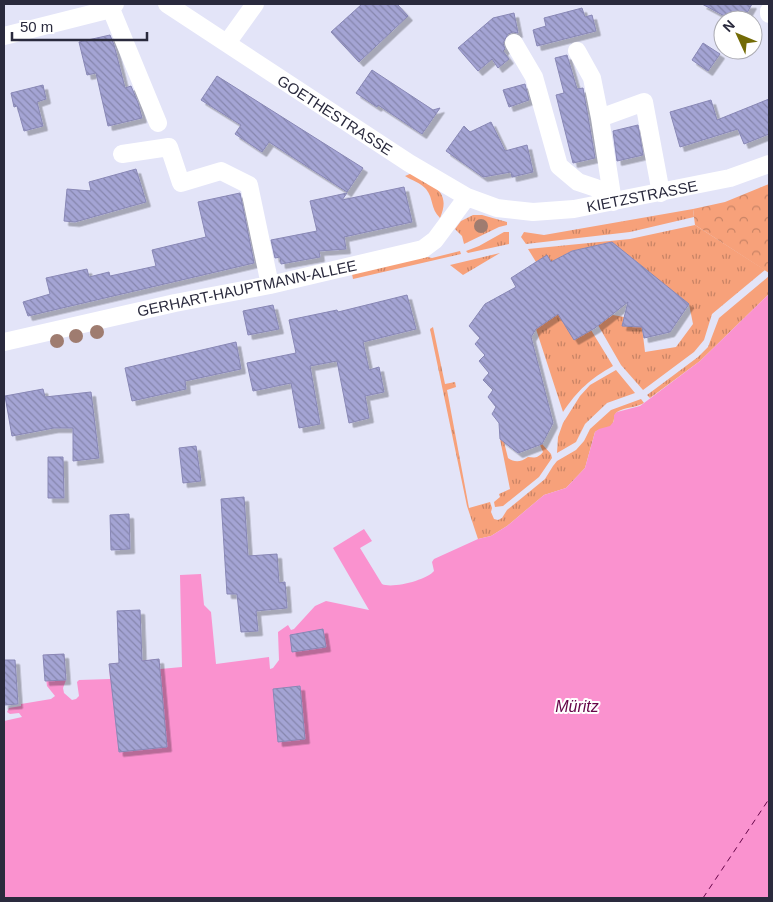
<svg xmlns="http://www.w3.org/2000/svg" width="773" height="902" viewBox="0 0 773 902" font-family="Arial,sans-serif">
<defs>
<pattern id="grass-tufts" width="24" height="20" patternUnits="userSpaceOnUse" patternTransform="scale(1.25)"><rect width="24" height="20" fill="#f7a17a"/><path d="M3 7l-1-3M5 7V3M7 7l1-3M15 17l-1-3M17 17v-4M19 17l1-3" fill="none" stroke="#c88365"/></pattern>
<pattern id="park-crowns" width="20" height="18" patternUnits="userSpaceOnUse" patternTransform="scale(1.25)"><rect width="20" height="18" fill="#f7a17a"/><path d="M2 6a3 3 0 1 1 6 0M12 15a3 3 0 1 1 6 0" fill="none" stroke="#c88365"/></pattern>
<pattern id="building-back-hatch" width="6" height="6" patternUnits="userSpaceOnUse" patternTransform="scale(1.25)"><rect width="6" height="6" fill="#a4a4d4"/><path d="M-1 5l2 2M0 0l6 6M5-1l2 2" fill="none" stroke="#8686ad"/></pattern>
<filter id="shadow"><feDropShadow dx="4.5" dy="4.5" stdDeviation="0" flood-color="#0004"/></filter>
</defs>
<rect width="100%" height="100%" fill="#e3e4f8"/>
<!-- grass -->
<path fill="url(#grass-tufts)" d="M 412,173 C 432,186 452,190 440,218 C 430,208 434,199 426,189 C 421,183 411,180 405,176 Z
M 693,209 L 694,217 L 630,232 L 526,244 L 521,237 L 524,232 L 544,235 Z
M 473,215 L 482,215 L 507,222 L 507,225 L 499,227 L 464,244 L 462,236 L 455,229 L 461,221 Z
M 695,225 L 765,270 L 712,314 L 704,340 L 694,352 L 643,390 L 621,365 L 598,325 L 613,315 L 624,317 L 622,326 L 642,327 L 645,352 L 676,347 L 693,324 L 689,304 L 612,242 L 572,251 L 551,262 L 547,256 L 536,262 L 528,249 L 630,239 Z
M 504,232 L 509,232 L 509,244 L 468,253 L 466,251 L 479,246 Z
M 460,251 L 461,254 L 353,279 L 352,274 L 423,256 L 432,258 Z
M 500,253 L 463,275 L 450,265 Z
M 769,276 L 769,294 L 700,361 L 650,398 L 647,395 L 698,357 L 708,347 L 719,318 Z
M 558,314 L 591,330 L 613,366 C 590,379 578,390 563,412 L 536,329 Z
M 433,327 L 445,384 L 455,382 L 456,387 L 447,390 L 469,508 L 490,502 L 492,508 L 491,512 L 494,519 L 498,520 L 502,518 L 507,510 L 545,479 L 553,466 L 557,461 L 576,450 L 584,441 L 590,429 L 611,410 L 641,399 L 644,403 C 636,408 624,407 617,412 C 612,416 616,423 610,427 C 605,430 600,428 595,432 L 585,468 L 566,488 L 544,495 L 507,526 L 491,536 L 478,539 L 467,506 L 430,329 Z
M 616,370 L 635,393 L 607,403 L 585,424 L 576,442 L 557,453 L 558,437 L 563,423 L 580,396 L 590,385 Z
M 500,439 L 504,442 L 508,458 C 515,463 521,462 528,457 C 535,458 538,458 543,452 L 540,445 L 542,444 L 551,454 L 552,458 L 539,477 L 503,506 L 495,507 L 494,502 L 500,497 L 499,494 L 510,489 Z"/>
<!-- park -->
<path fill="url(#park-crowns)" d="M 769,184 L 769,273 L 695,225 L 693,209 L 725,202 Z"/>
<!-- water -->
<path fill="#fa92cf" d="M 769,294 L 769,898 L 4,898 L 4,721 L 22,717 L 19,713 L 10,714 L 7,712 L 9,708 L 21,706 L 21,704 L 51,699 L 55,696 L 47,686 L 43,655 L 64,654 L 66,680 L 63,688 L 64,693 L 72,700 L 76,699 L 79,696 L 77,682 L 79,680 L 110,679 L 109,664 L 159,659 L 160,669 L 182,667 L 180,575 L 201,574 L 204,605 L 211,612 L 216,664 L 269,657 L 270,669 L 273,668 L 279,660 L 278,632 L 288,625 L 291,630 L 294,629 L 315,606 L 326,601 L 369,610 L 333,548 L 364,529 L 372,541 L 360,548 L 382,584 C 392,589 427,580 434,571 L 432,562 L 434,559 L 478,539 L 491,536 L 507,526 L 544,495 L 566,488 L 585,468 L 595,432 L 599,429 L 610,426 L 614,421 L 614,415 L 617,412 L 640,406 L 700,361 Z"/>
<g fill="none" stroke-linecap="round" stroke-linejoin="round">
<!-- ferry -->
<path stroke="#650548" stroke-width="1" stroke-dasharray="6 5" stroke-linecap="butt" d="M 703,898 L 769,799"/>
</g>
<!-- building -->
<path fill="url(#building-back-hatch)" stroke="#8887b5" filter="url(#shadow)" d="M 362,4 L 397,4 L 408,16 L 359,62 L 331,32 Z
M 702,4 L 752,4 L 743,20 L 732,20 Z
M 582,8 L 585,17 L 592,15 L 596,31 L 537,46 L 533,30 L 546,26 L 544,18 Z
M 514,13 L 518,33 L 513,32 L 508,34 L 503,43 L 505,49 L 503,51 L 509,59 L 498,68 L 492,59 L 478,71 L 458,48 L 493,18 Z
M 110,35 L 114,45 L 125,88 L 131,86 L 138,103 L 142,118 L 108,126 L 96,73 L 87,75 L 79,42 Z
M 703,43 L 720,54 L 708,71 L 692,60 Z
M 567,55 L 577,89 L 583,88 L 595,158 L 573,163 L 556,95 L 564,93 L 555,58 Z
M 372,70 L 433,110 L 440,108 L 422,134 L 378,105 L 377,107 L 356,93 Z
M 217,76 L 363,168 L 347,192 L 269,142 L 262,152 L 235,134 L 241,125 L 201,100 Z
M 525,84 L 529,100 L 509,107 L 503,90 Z
M 43,85 L 46,99 L 37,102 L 43,126 L 24,131 L 17,106 L 14,107 L 11,93 Z
M 769,99 L 769,134 L 744,144 L 738,129 L 680,147 L 670,112 L 711,100 L 717,120 Z
M 491,122 L 505,151 L 527,145 L 533,172 L 512,177 L 511,172 L 483,177 L 446,151 L 464,126 L 470,132 Z
M 638,125 L 643,155 L 617,161 L 613,131 Z
M 136,169 L 146,202 L 75,222 L 64,221 L 67,189 L 91,191 L 89,182 Z
M 404,187 L 412,222 L 344,237 L 346,249 L 319,251 L 320,257 L 281,264 L 280,257 L 275,258 L 271,240 L 317,231 L 310,201 L 347,193 L 342,200 Z
M 240,193 L 254,263 L 28,316 L 23,302 L 50,294 L 46,278 L 87,269 L 89,277 L 109,272 L 110,276 L 156,266 L 152,250 L 206,237 L 198,202 Z
M 612,242 L 689,304 L 670,332 L 644,338 L 642,327 L 622,326 L 628,302 L 595,328 L 574,340 L 558,314 L 536,329 L 531,337 L 553,423 L 542,444 L 518,453 L 500,439 L 499,423 L 492,414 L 496,407 L 488,397 L 493,390 L 483,380 L 489,373 L 479,361 L 485,355 L 475,344 L 480,338 L 469,326 L 485,304 L 516,287 L 511,278 L 547,255 L 551,262 L 572,251 Z
M 407,295 L 416,329 L 363,342 L 369,370 L 379,367 L 384,392 L 365,396 L 369,418 L 349,423 L 337,361 L 310,366 L 320,424 L 299,428 L 291,383 L 253,391 L 247,363 L 296,353 L 289,320 L 337,310 L 338,312 Z
M 273,305 L 279,329 L 248,335 L 243,311 Z
M 236,342 L 241,369 L 185,381 L 186,389 L 132,401 L 125,368 Z
M 43,389 L 45,397 L 91,392 L 99,458 L 73,461 L 73,428 L 54,428 L 12,436 L 5,396 Z
M 196,446 L 201,481 L 183,483 L 179,448 Z
M 48,457 L 63,457 L 64,498 L 48,498 Z
M 244,497 L 248,556 L 277,554 L 279,583 L 285,582 L 287,608 L 256,611 L 258,631 L 241,632 L 237,594 L 227,594 L 221,499 Z
M 129,514 L 130,549 L 111,550 L 110,515 Z
M 140,610 L 142,661 L 159,659 L 167,747 L 119,752 L 109,664 L 119,663 L 117,611 Z
M 323,629 L 326,647 L 292,652 L 290,635 Z
M 64,654 L 66,680 L 45,681 L 43,655 Z
M 4,660 L 15,660 L 18,704 L 4,705 Z
M 300,686 L 305,739 L 278,742 L 273,689 Z"/>
<g fill="none" stroke-linecap="round" stroke-linejoin="round">
<!-- minor -->
<path stroke="#fff" stroke-width="18" d="M 167,4 L 409,163 L 467,197 L 497,208 L 533,212 L 574,209 L 730,178 L 769,164
M 111,9 L 158,123
M 769,11 L 769,14
M 4,36 L 111,9 L 115,4
M 227,43 L 255,4
M 514,43 L 534,77 L 559,166 L 578,182 L 596,188 L 613,202 L 600,118 L 644,102 L 661,193
M 577,51 L 592,78 L 600,118
M 122,154 L 169,147 L 181,183 L 221,171 L 249,185 L 270,285
M 4,342 L 175,303 L 270,285 L 423,249 L 435,240 L 467,197"/>
</g>
<!-- trees -->
<g fill="#9f7c70">
<circle cx="481" cy="226" r="7"/>
<circle cx="97" cy="332" r="7"/>
<circle cx="76" cy="336" r="7"/>
<circle cx="57" cy="341" r="7"/>
</g>
<g text-anchor="middle" dominant-baseline="central" stroke-width="4" stroke-linejoin="round" paint-order="stroke">
<!-- street labels -->
<g font-size="15" fill="#2a2a3d" stroke="#fff">
<text transform="translate(335 115) rotate(33)">GOETHESTRASSE</text>
<text transform="translate(642 196) rotate(-11)">KIETZSTRASSE</text>
<text transform="translate(247 288) rotate(-12)">GERHART-HAUPTMANN-ALLEE</text>
</g>
<!-- water labels -->
<g font-size="16" font-style="italic" fill="#650548" stroke="#fff">
<text x="577" y="706">Müritz</text>
</g>
</g>
<!-- border -->
<rect width="773" height="902" fill="none" stroke="#2a2a3d" stroke-width="10"/>
<!-- north arrow -->
<g transform="translate(738 35) rotate(314)"><circle r="24" fill="#ffffff" stroke="#aaaab1"/>
<path d="M0-4L9 19L0 12L-9 19Z" fill="#736b06"/>
<text y="-8" font-size="14" font-weight="bold" text-anchor="middle" fill="#2a2a3d">N</text>
</g>
<!-- scale -->
<path d="M12 32v8h135v-8" fill="none" stroke="#2a2a3d" stroke-width="2.5"/>
<text x="20" y="32" font-size="15" fill="#2a2a3d" stroke="#ffffff" stroke-width="4" paint-order="stroke">50 m</text>
</svg>
